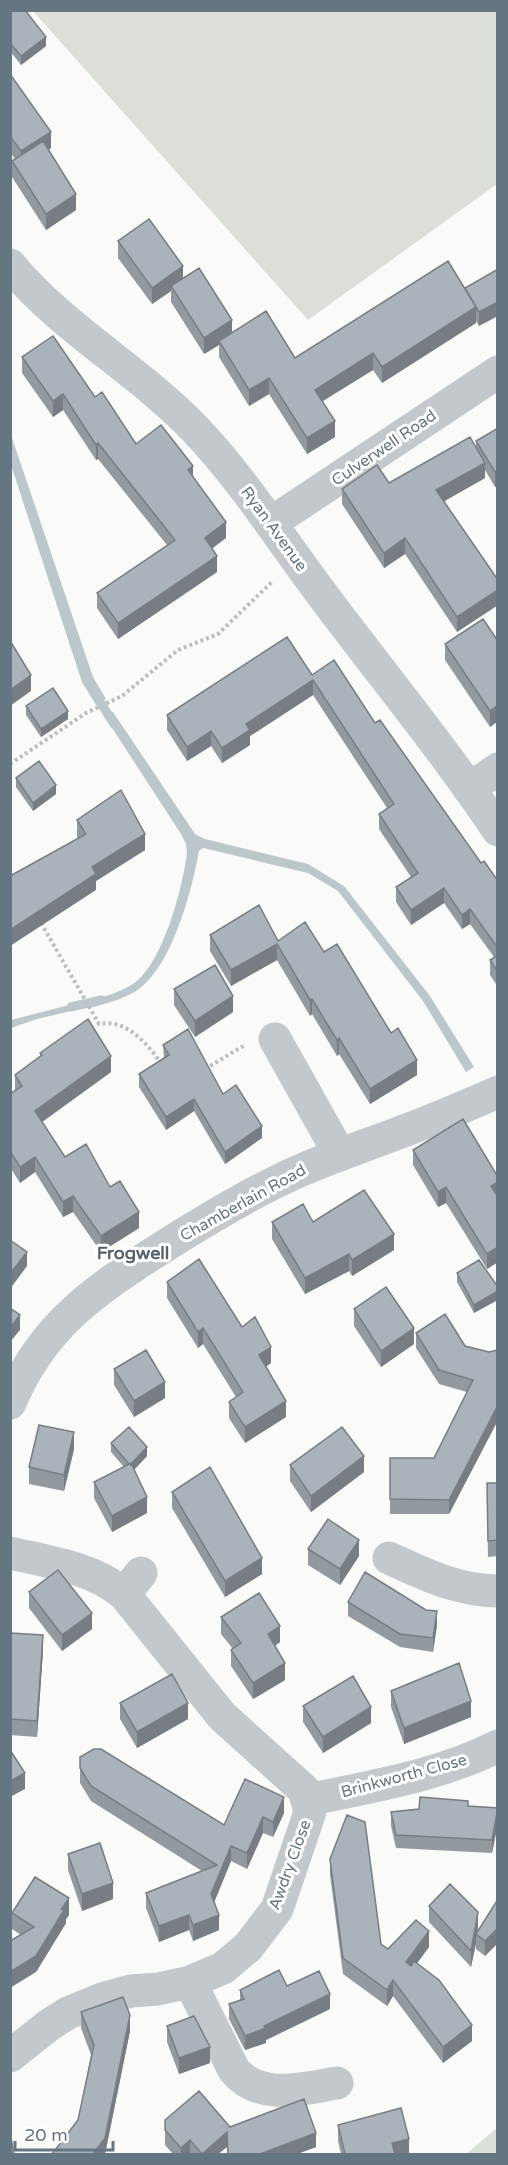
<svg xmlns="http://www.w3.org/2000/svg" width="508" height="2165" viewBox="0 0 508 2165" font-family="'Varela Round',sans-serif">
<rect width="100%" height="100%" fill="#fafaf8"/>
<!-- green -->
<path fill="#dadfd7" d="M 33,11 L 497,11 L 497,184 L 308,320 Z
M 497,2128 L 497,2154 L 466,2154 Z"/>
<!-- water -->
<path fill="#bbc7cb" d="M 10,432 L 93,677 L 106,699 L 96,705 L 82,682 L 11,465 Z
M 113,712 L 195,834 L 205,839 L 308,864 L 344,886 L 430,996 L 474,1067 L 466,1072 L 423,1001 L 338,891 L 308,873 L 203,848 L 199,851 C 192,890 172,968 136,991 C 123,999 108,1003 93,1007 L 90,1000 C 105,997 120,992 133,984 C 163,964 183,887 187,852 L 186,844 L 181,834 L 105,717 Z
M 81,1002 L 84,1008 L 37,1019 L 11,1028 L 11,1020 Z"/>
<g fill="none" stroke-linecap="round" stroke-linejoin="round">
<!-- stream -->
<path stroke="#bbc7cb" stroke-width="9" d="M 94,692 L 114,724
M 71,1007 L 101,1000"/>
<!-- path -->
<path stroke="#bbbfc2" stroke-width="4" stroke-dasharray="3 3" stroke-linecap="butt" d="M 10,764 L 86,713 L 122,696 L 178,650 L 218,634 L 273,581
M 41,923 L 99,1024 C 126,1018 149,1045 162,1065
M 205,1069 L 245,1045"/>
<!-- minor -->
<path stroke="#c3c8cc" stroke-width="33" d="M 10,265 C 62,328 137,369 194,428 C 242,478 279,537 321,593 C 380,672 443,748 498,830
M 271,523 L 498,372
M 469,789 L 498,769
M 275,1039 L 340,1155
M 10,1403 C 41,1328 93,1291 160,1249 C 198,1225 237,1201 278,1181 C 317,1161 360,1148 401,1132 C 434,1120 466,1106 498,1092
M 10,1553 C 49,1562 93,1568 124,1594 L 222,1716 L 304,1790 L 310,1812 L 277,1909 L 248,1947 L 223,1968 L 190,1982 L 158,1989 L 131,1991 L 102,1999 L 68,2013 L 49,2025 L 10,2056
M 389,1558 C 426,1575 456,1590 498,1591
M 124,1594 L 141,1573
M 308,1800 C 372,1786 439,1776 498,1746
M 190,1982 L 234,2070 C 259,2101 302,2089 337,2083"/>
</g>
<!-- wall -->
<path fill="#929a9f" d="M 10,10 L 46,46 L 21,65 L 10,51 Z
M 10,74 L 51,148 L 48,150 L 76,210 L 46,230 L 12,177 L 12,161 L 15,159 L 10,152 Z
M 118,241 L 183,279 L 232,332 L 295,358 L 465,289 L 498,269 L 479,326 L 476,321 L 476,323 L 382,383 L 373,370 L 322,401 L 335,437 L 307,454 L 269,394 L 249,406 L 219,357 L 219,345 L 204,354 L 171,302 L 171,291 L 152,304 L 118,258 Z
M 22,357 L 95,397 L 136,444 L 193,478 L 226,538 L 211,548 L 217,572 L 118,639 L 97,608 L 97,593 L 167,545 L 98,459 L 96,460 L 63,410 L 53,417 L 22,373 Z
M 498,428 L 498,485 L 495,487 L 485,470 L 485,478 L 444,501 L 498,580 L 498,605 L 457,632 L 405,554 L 384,568 L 342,504 L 342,489 L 389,483 L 476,448 L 476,441 Z
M 498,641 L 498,721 L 490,727 L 445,660 L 445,644 Z
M 312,675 L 375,723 L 481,863 L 498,881 L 498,987 L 490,975 L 490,960 L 494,957 L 470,924 L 462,929 L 444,903 L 411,925 L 396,902 L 396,887 L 411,877 L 379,829 L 379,814 L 387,808 L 313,695 L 250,736 L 250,745 L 222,763 L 211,746 L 187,761 L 167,730 L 167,715 Z
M 26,706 L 68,719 L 41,737 L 26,715 Z
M 16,778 L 56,794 L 33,811 L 16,787 Z
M 77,820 L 145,850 L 96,881 L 96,890 L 77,836 Z
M 210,935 L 278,941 L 324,952 L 417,1075 L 370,1104 L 339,1054 L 337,1056 L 312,1014 L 310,1016 L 277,960 L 231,986 L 210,951 Z
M 174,989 L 233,1012 L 195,1037 L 174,1005 Z
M 163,1045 L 223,1094 L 262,1138 L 225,1164 L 194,1111 L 166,1130 L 139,1087 L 139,1074 L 164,1059 Z
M 40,1053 L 111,1072 L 42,1122 L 65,1157 L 110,1187 L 139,1228 L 101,1252 L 73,1212 L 63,1217 L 35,1172 L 20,1183 L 10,1167 L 10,1094 L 15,1091 L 15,1075 L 40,1056 Z
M 413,1150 L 498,1177 L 498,1262 L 487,1269 L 446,1203 L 438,1207 L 413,1165 Z
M 272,1222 L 313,1222 L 394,1250 L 352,1276 L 349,1271 L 305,1294 L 272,1239 Z
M 457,1273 L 498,1287 L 474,1313 L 457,1282 Z
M 167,1282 L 242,1327 L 271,1363 L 266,1367 L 286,1417 L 245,1443 L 229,1418 L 229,1402 L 236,1397 L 203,1344 L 198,1348 L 167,1298 Z
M 354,1309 L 414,1344 L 381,1367 L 354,1326 Z
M 416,1333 L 489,1352 L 498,1350 L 498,1420 L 449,1514 L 390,1514 L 390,1458 L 434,1458 L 467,1392 L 439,1384 L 416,1348 Z
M 114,1369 L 165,1398 L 134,1417 L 114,1385 Z
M 111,1443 L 147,1456 L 134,1470 L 147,1513 L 112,1532 L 94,1498 L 94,1482 L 124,1467 L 111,1452 Z
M 74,1449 L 64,1491 L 29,1484 L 29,1467 Z
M 290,1465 L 364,1472 L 311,1512 L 290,1481 Z
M 487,1483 L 498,1483 L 498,1556 L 488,1557 Z
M 172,1492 L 262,1574 L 225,1597 L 172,1508 Z
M 308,1549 L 359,1556 L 340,1585 L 308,1565 Z
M 29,1592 L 92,1629 L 62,1651 L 29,1608 Z
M 348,1602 L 437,1625 L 433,1652 L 400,1647 L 348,1616 Z
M 221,1617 L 280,1642 L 275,1646 L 285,1680 L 253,1699 L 231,1666 L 231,1650 L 233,1649 L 221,1634 Z
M 10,1633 L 43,1651 L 37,1737 L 10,1735 Z
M 391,1691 L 471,1717 L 404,1744 L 391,1707 Z
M 120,1703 L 188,1719 L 137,1748 L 120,1719 Z
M 303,1706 L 371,1723 L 323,1753 L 303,1722 Z
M 80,1757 L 224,1825 L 284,1813 L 273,1837 L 263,1833 L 247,1869 L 231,1861 L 214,1902 L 219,1930 L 193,1941 L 189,1930 L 159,1942 L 146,1908 L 146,1893 L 202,1871 L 91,1801 L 80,1783 Z
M 468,1806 L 498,1808 L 498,1823 L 492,1853 L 396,1848 L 391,1826 L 391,1812 Z
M 68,1854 L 113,1899 L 82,1911 L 68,1870 Z
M 330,1859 L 381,1944 L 388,1949 L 429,1947 L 417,1963 L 472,2041 L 443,2063 L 393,1996 L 387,2006 L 343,1974 L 330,1875 Z
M 498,1899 L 485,1956 L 476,1949 L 476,1943 L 471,1967 L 429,1922 L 429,1906 L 478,1930 Z
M 12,1913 L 69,1915 L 66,1919 L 66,1923 L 36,1972 L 21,1935 L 12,1929 Z
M 240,1990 L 330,2009 L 266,2040 L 266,2043 L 245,2050 L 229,2019 L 229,2004 L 240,2000 Z
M 81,2012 L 130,2031 L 105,2154 L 78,2120 L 91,2055 L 81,2028 Z
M 167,2026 L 210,2063 L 179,2074 L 167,2042 Z
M 165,2120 L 230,2127 L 316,2147 L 297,2154 L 227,2154 L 227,2147 L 218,2154 L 173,2154 L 165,2145 Z
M 338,2125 L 409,2154 L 341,2154 L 338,2141 Z"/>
<!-- shaded-wall -->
<path fill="#777d82" d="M 46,37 L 46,46 L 21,65 L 21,56 Z
M 51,132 L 51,148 L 21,167 L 21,151 Z
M 76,194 L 76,210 L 46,230 L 46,214 Z
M 183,266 L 183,282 L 171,286 L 171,291 L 152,304 L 152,288 Z
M 498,302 L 498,316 L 479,326 L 479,312 Z
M 476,307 L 476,323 L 382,383 L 382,367 Z
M 232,320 L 232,336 L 219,341 L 219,345 L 204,354 L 204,338 Z
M 373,353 L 373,370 L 315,406 L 315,390 Z
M 269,378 L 269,394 L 249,406 L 249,390 Z
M 63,394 L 63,410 L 53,417 L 53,401 Z
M 335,421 L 335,437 L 307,454 L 307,438 Z
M 98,443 L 98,459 L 96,460 L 96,445 Z
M 485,463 L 485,478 L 436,506 L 436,490 Z
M 193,466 L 193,481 L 188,470 Z
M 498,470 L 498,485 L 495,487 L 495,472 Z
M 226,522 L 226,538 L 205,554 L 205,538 Z
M 405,538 L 405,554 L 384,568 L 384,553 Z
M 217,556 L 217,572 L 118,639 L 118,623 Z
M 498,590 L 498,605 L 457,632 L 457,617 Z
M 31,675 L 31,691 L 10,706 L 10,690 Z
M 313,680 L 313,695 L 250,736 L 250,745 L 222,763 L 222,748 L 246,724 Z
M 498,705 L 498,721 L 490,727 L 490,711 Z
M 68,711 L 68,719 L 41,737 L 41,729 Z
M 211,731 L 211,746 L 187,761 L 187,747 Z
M 56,785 L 56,794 L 33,811 L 33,803 Z
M 145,834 L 145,850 L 96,881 L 96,890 L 10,946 L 10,930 L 92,867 Z
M 444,888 L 444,903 L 411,925 L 411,910 Z
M 470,909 L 470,924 L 462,929 L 462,915 Z
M 277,944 L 277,960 L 231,986 L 231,970 Z
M 233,996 L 233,1012 L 195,1037 L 195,1021 Z
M 312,999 L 312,1014 L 310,1016 L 310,1000 Z
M 339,1038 L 339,1054 L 337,1056 L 337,1040 Z
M 111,1056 L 111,1072 L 35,1127 L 35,1111 Z
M 417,1060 L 417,1075 L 370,1104 L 370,1089 Z
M 194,1099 L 194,1111 L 166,1130 L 166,1117 Z
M 262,1126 L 262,1138 L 225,1164 L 225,1152 Z
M 35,1157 L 35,1172 L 20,1183 L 20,1167 Z
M 498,1182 L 498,1197 L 491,1186 Z
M 446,1187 L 446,1203 L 438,1207 L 438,1192 Z
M 73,1196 L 73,1212 L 63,1217 L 63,1202 Z
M 139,1212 L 139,1228 L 101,1252 L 101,1236 Z
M 394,1234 L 394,1250 L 352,1276 L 352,1260 Z
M 498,1247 L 498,1262 L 487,1269 L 487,1254 Z
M 27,1252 L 27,1266 L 10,1289 L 10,1274 Z
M 349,1254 L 349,1271 L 305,1294 L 305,1278 Z
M 498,1291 L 498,1300 L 474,1313 L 474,1305 Z
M 20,1315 L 20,1330 L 10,1342 L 10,1328 Z
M 203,1328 L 203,1344 L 198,1348 L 198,1332 Z
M 414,1328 L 414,1344 L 381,1367 L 381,1351 Z
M 271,1347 L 271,1363 L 259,1371 L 259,1355 Z
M 165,1382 L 165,1398 L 134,1417 L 134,1401 Z
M 286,1401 L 286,1417 L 245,1443 L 245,1427 Z
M 498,1405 L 498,1420 L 449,1514 L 449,1500 Z
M 74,1432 L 74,1449 L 64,1491 L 64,1475 Z
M 147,1447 L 147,1456 L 130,1474 L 130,1465 Z
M 364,1456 L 364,1472 L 311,1512 L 311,1496 Z
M 147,1497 L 147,1513 L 112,1532 L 112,1516 Z
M 359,1540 L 359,1556 L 340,1585 L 340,1569 Z
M 262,1558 L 262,1574 L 225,1597 L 225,1581 Z
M 437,1611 L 437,1625 L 433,1652 L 433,1638 Z
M 92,1613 L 92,1629 L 62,1651 L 62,1635 Z
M 280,1626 L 280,1642 L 268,1650 L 268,1634 Z
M 43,1635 L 43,1651 L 37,1737 L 37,1721 Z
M 285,1663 L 285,1680 L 253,1699 L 253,1683 Z
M 471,1701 L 471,1717 L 404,1744 L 404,1728 Z
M 188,1703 L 188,1719 L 137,1748 L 137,1732 Z
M 371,1707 L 371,1723 L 323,1753 L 323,1737 Z
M 25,1773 L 25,1789 L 10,1797 L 10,1781 Z
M 284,1797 L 284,1813 L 273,1837 L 273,1822 Z
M 498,1810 L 498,1823 L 492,1853 L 492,1840 Z
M 263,1817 L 263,1833 L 247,1869 L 247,1853 Z
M 231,1846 L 231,1861 L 211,1910 L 211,1894 Z
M 113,1883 L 113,1899 L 82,1911 L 82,1894 Z
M 69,1898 L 69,1915 L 66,1919 L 66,1923 L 36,1972 L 10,1988 L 10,1972 L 61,1910 Z
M 478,1912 L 478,1928 L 477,1935 L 476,1934 L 476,1943 L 471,1967 L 471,1951 Z
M 189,1915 L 189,1930 L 159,1942 L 159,1926 Z
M 219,1915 L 219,1930 L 193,1941 L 193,1925 Z
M 498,1928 L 498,1943 L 485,1956 L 485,1941 Z
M 429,1931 L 429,1947 L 406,1978 L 406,1962 Z
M 393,1980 L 393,1996 L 387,2006 L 387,1990 Z
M 330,1994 L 330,2009 L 266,2040 L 266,2043 L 245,2050 L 245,2036 Z
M 130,2015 L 130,2031 L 105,2154 L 93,2154 Z
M 472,2025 L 472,2041 L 443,2063 L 443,2047 Z
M 210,2047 L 210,2063 L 179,2074 L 179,2058 Z
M 227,2132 L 227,2147 L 218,2154 L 202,2154 Z
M 316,2133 L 316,2147 L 297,2154 L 260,2154 Z
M 409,2139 L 409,2154 L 392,2154 L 392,2143 Z
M 190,2140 L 190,2154 L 181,2154 L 181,2148 Z"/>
<!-- building -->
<path fill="#aab3b9" stroke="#777d82" stroke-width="1.5" d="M 10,10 L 25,10 L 46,37 L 21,56 L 10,43 Z
M 10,74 L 51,132 L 21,151 L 10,136 Z
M 43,141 L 76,194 L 46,214 L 12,161 Z
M 149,219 L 183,266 L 152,288 L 118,241 Z
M 448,261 L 476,307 L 382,367 L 373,353 L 315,390 L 335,421 L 307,438 L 269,378 L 249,390 L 219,341 L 266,311 L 295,358 Z
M 199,268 L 232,320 L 204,338 L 171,286 Z
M 498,269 L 498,302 L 479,312 L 465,288 Z
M 53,336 L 95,397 L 102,392 L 136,444 L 161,425 L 193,466 L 188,470 L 226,522 L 205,538 L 217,556 L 118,623 L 97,593 L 175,540 L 98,443 L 96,445 L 63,394 L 53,401 L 22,357 Z
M 498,428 L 498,470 L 495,472 L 476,441 Z
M 470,437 L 485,463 L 436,490 L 498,580 L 498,590 L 457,617 L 405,538 L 384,553 L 342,489 L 377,465 L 389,483 Z
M 483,619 L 498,641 L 498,705 L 490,711 L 445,644 Z
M 287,637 L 312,675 L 334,660 L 375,723 L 380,720 L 481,863 L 484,861 L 498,881 L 498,948 L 470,909 L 462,915 L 444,888 L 411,910 L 396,887 L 418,873 L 379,814 L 394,804 L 313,680 L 246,724 L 250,730 L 222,748 L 211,731 L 187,747 L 167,715 Z
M 12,644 L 31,675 L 10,690 L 10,645 Z
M 53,688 L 68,711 L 41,729 L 26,706 Z
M 39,761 L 56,785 L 33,803 L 16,778 Z
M 121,790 L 145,834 L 92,867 L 96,874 L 10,930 L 10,876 L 86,834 L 77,820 Z
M 259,905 L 278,941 L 305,922 L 324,952 L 337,944 L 391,1033 L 398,1028 L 417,1060 L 370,1089 L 339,1038 L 337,1040 L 312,999 L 310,1000 L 277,944 L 231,970 L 210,935 Z
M 498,955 L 498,972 L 490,960 Z
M 215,965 L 233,996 L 195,1021 L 174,989 Z
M 88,1019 L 111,1056 L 35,1111 L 65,1157 L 86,1144 L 110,1187 L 120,1181 L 139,1212 L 101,1236 L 73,1196 L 63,1202 L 35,1157 L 20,1167 L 10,1151 L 10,1094 L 22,1086 L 15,1075 L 42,1055 L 40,1053 Z
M 188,1029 L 223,1094 L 236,1085 L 262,1126 L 225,1152 L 194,1099 L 166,1117 L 139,1074 L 169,1055 L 163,1045 Z
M 463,1119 L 498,1177 L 498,1182 L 491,1186 L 498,1197 L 498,1247 L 487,1254 L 446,1187 L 438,1192 L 413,1150 Z
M 364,1190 L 394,1234 L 352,1260 L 349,1254 L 305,1278 L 272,1222 L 303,1204 L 313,1222 Z
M 10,1240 L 27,1252 L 10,1274 Z
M 199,1259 L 242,1327 L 255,1317 L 271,1347 L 259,1355 L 286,1401 L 245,1427 L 229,1402 L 243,1392 L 203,1328 L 198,1332 L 167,1282 Z
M 479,1260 L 498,1287 L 498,1291 L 474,1305 L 457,1273 Z
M 386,1287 L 414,1328 L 381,1351 L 354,1309 Z
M 10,1308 L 20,1315 L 10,1328 Z
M 445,1314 L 465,1346 L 489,1352 L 498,1350 L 498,1405 L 449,1500 L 390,1499 L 390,1458 L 434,1458 L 473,1380 L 439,1370 L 416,1333 Z
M 146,1350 L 165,1382 L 134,1401 L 114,1369 Z
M 39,1425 L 74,1432 L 64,1475 L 29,1467 Z
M 129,1427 L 147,1447 L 131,1464 L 131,1463 L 129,1464 L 111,1443 Z
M 342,1427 L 364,1456 L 311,1496 L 290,1465 Z
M 131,1463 L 147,1497 L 112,1516 L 94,1482 Z
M 210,1467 L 262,1558 L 225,1581 L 172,1492 Z
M 487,1483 L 498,1483 L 498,1540 L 488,1541 Z
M 328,1519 L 359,1540 L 340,1569 L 308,1549 Z
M 58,1570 L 92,1613 L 62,1635 L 29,1592 Z
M 365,1572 L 426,1610 L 437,1611 L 433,1638 L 400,1634 L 348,1602 Z
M 259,1593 L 280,1626 L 268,1634 L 285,1663 L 253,1683 L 231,1650 L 241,1643 L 221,1617 Z
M 10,1633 L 43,1635 L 37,1721 L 10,1719 Z
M 459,1663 L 471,1701 L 404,1728 L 391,1691 Z
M 172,1674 L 188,1703 L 137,1732 L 120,1703 Z
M 353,1676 L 371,1707 L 323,1737 L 303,1706 Z
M 94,1749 L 101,1749 L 224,1825 L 245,1779 L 284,1797 L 273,1822 L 263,1817 L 247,1853 L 231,1846 L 211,1894 L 219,1915 L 193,1925 L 189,1915 L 159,1926 L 146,1893 L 217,1865 L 91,1786 L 80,1768 L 80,1757 Z
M 10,1750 L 25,1773 L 10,1781 Z
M 420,1797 L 468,1801 L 468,1806 L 498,1808 L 492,1840 L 396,1835 L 391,1812 L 419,1809 Z
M 347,1815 L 365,1822 L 381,1944 L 388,1949 L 416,1920 L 429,1931 L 406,1962 L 411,1966 L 414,1961 L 439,1980 L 472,2025 L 443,2047 L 393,1980 L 387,1990 L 343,1958 L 330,1859 Z
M 100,1843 L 113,1883 L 82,1894 L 68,1854 Z
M 35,1877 L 69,1898 L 61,1910 L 66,1907 L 36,1956 L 10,1972 L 10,1941 L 34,1927 L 12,1913 Z
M 450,1884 L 478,1912 L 471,1951 L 429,1906 Z
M 498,1899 L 498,1928 L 485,1941 L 476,1934 Z
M 279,1970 L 287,1986 L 319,1971 L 330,1994 L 264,2026 L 266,2028 L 245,2036 L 229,2004 L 244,1999 L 240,1990 Z
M 123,1997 L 130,2015 L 105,2138 L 93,2154 L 52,2154 L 78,2120 L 94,2045 L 81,2012 Z
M 194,2016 L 210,2047 L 179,2058 L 167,2026 Z
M 199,2091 L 230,2127 L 304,2099 L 316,2133 L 260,2154 L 261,2154 L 228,2154 L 227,2132 L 202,2154 L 190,2140 L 181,2148 L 165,2130 L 165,2120 Z
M 401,2108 L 409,2139 L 392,2143 L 395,2154 L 345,2154 L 338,2125 Z
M 10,2132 L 14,2154 L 10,2154 Z"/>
<g text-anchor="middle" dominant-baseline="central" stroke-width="6" stroke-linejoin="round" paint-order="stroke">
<!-- street labels -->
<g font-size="16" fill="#657683" stroke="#fff">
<text transform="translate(384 448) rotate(-34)">Culverwell Road</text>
<text transform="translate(274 529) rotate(54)">Ryan Avenue</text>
<text transform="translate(243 1203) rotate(-29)">Chamberlain Road</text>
<text transform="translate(404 1776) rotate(-15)">Brinkworth Close</text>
<text transform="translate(290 1865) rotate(-70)">Awdry Close</text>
</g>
<!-- neighbourhood labels -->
<g font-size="18" font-weight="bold" fill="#57646e" stroke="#fff">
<text x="133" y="1253">Frogwell</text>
</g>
</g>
<!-- border -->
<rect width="508" height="2165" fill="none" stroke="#657683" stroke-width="24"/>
<!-- scale -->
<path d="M15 2141v9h98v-9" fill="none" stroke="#657683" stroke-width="3"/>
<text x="24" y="2141" font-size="18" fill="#657683" stroke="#ffffff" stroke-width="4.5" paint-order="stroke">20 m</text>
</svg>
